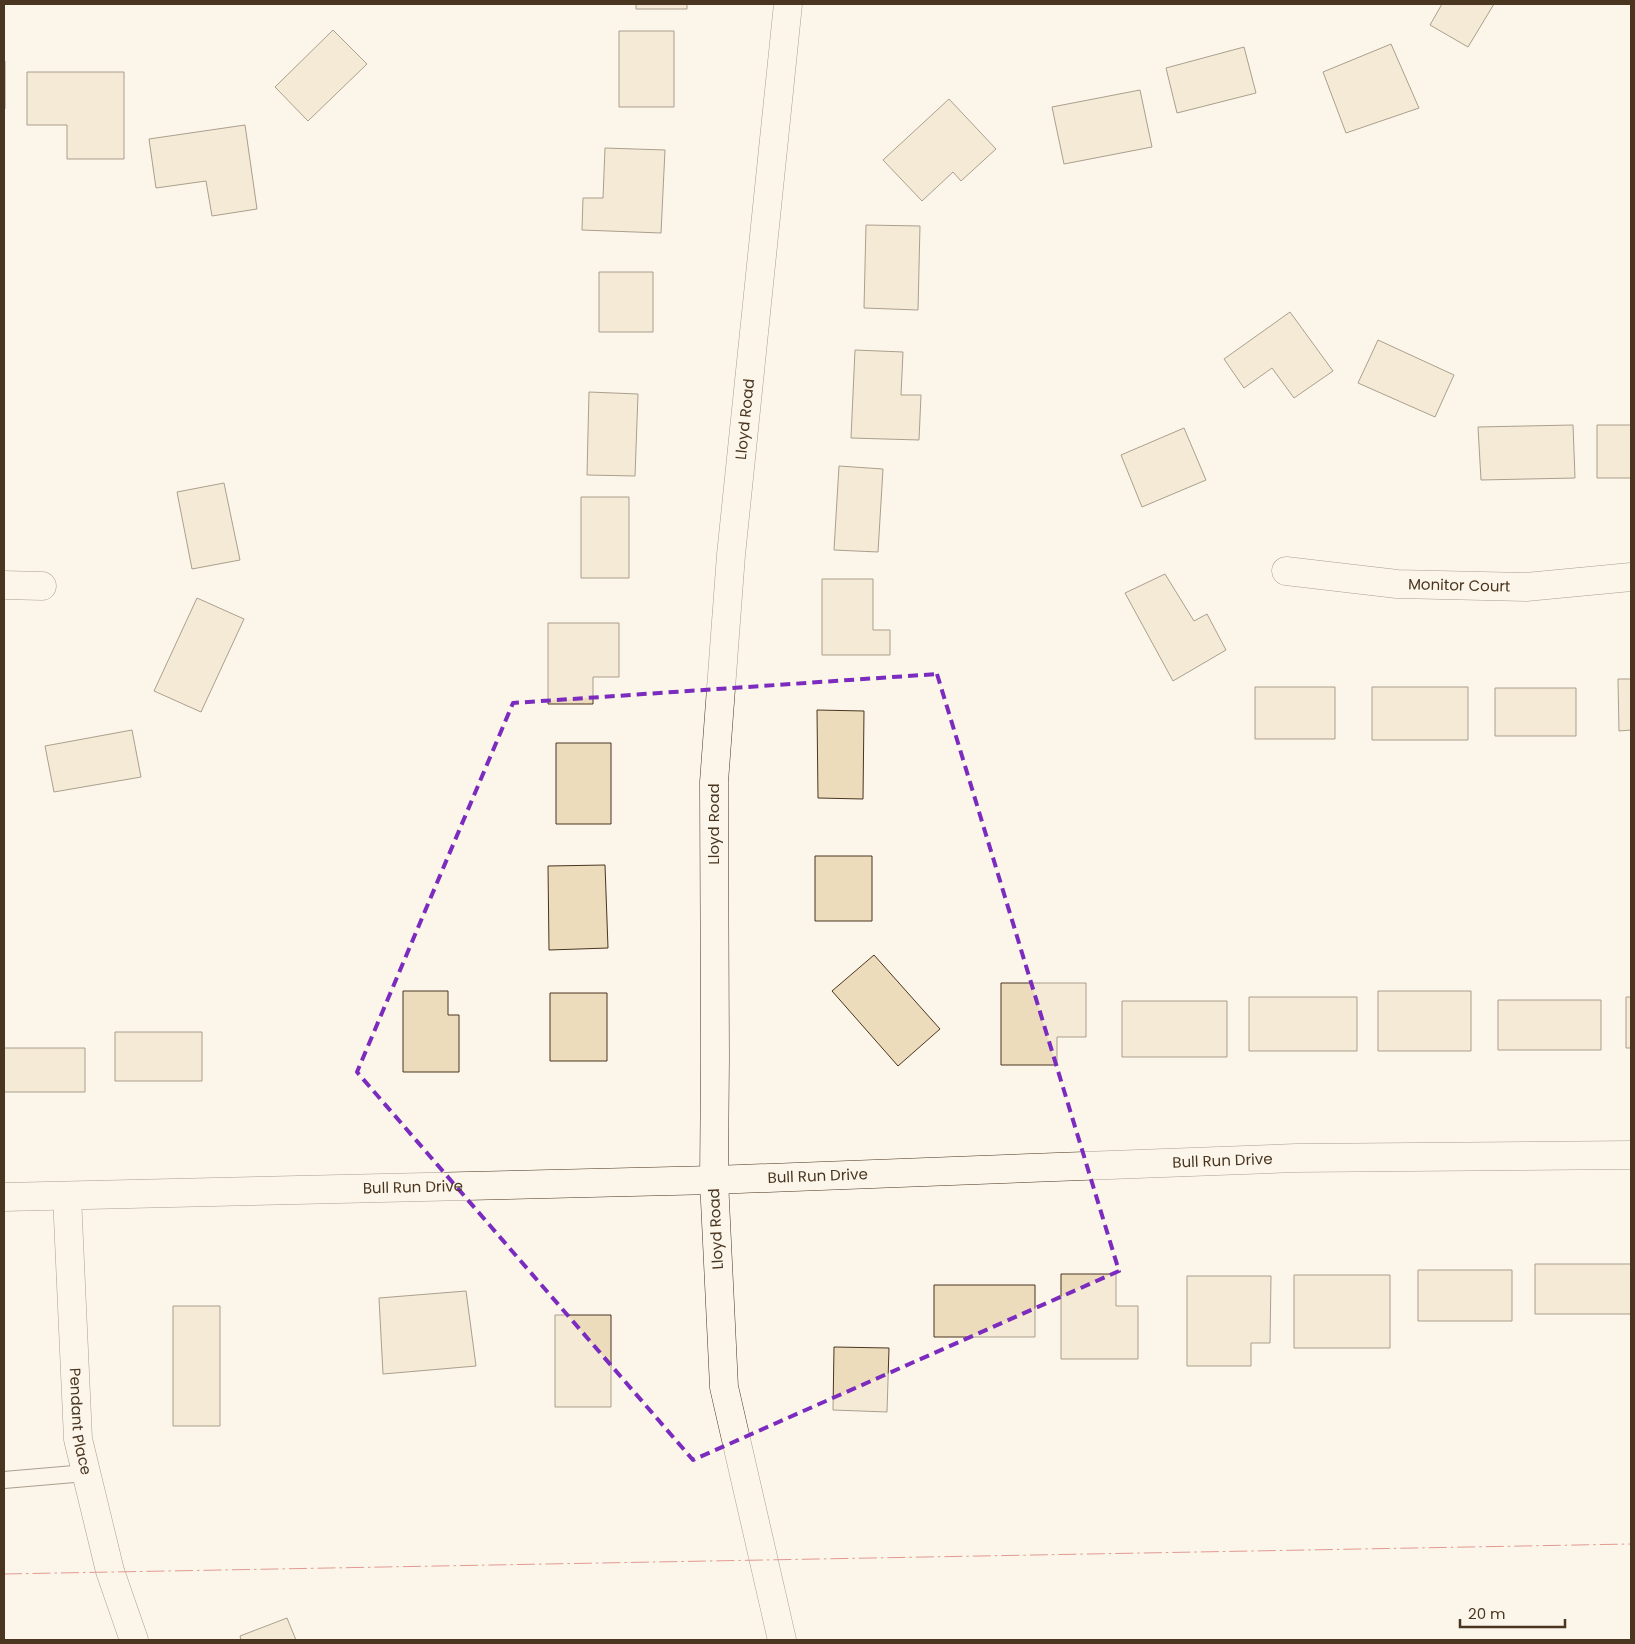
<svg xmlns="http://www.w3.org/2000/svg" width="1635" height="1644" font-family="Poppins,sans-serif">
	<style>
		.building { fill: #ecdcbc; stroke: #4a3520 }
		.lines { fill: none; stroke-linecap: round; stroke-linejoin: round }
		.service-casing { stroke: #4a3520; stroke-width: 18 }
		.minor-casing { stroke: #4a3520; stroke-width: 29 }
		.service { stroke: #fbf6e9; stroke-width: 16 }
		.minor { stroke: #fbf6e9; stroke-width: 28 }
		.power { stroke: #c62828; stroke-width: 1; stroke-dasharray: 18 4 2.5 4; stroke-linecap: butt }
		.marked { fill: none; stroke: #7b2cbf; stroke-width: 4; stroke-dasharray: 10 6; stroke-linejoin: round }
		.labels { text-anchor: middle; stroke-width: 4; stroke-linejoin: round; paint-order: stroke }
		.street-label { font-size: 15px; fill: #4a3520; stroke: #fbf6e9 }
	</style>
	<rect width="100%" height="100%" fill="#fbf6e9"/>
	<!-- building -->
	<path class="building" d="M636 4H687V9H636Z
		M1442 4H1494L1468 47 1430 25Z
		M333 30 367 64 308 121 275 87Z
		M619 31H674V107H619Z
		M1391 44 1419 108 1346 133 1323 72Z
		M1244 47 1256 93 1177 113 1166 68Z
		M4 61H5V109H4Z
		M27 72H124V159H67V125H27Z
		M1140 90 1152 147 1064 164 1052 107Z
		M949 99 996 149 961 181 953 172 922 201 883 160Z
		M245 125 257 209 212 216 206 181 156 188 149 139Z
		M605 148 665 150 661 233 582 230 583 198H603Z
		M866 225 920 226 918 310 864 308Z
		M599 272H653V332H599Z
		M1290 312 1333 371 1294 398 1272 368 1244 388 1224 359Z
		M1378 340 1454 375 1435 417 1358 383Z
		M855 350 903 352 901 395H921L919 440 851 438Z
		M589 392 638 394 635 476 587 475Z
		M1573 425 1575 478 1481 480 1478 427Z
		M1597 425H1631V478H1597Z
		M1184 428 1206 480 1142 507 1121 455Z
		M839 466 883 469 878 552 834 550Z
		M224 483 240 560 192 569 177 492Z
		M581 497H629V578H581Z
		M1165 574 1194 621 1207 614 1226 650 1173 681 1125 593Z
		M822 579H873V630H890V655H822Z
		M197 598 244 619 201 712 154 691Z
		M548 623H619V677H593V704H548Z
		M1618 679H1631V730L1619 731Z
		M1255 687H1335V739H1255Z
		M1372 687H1468V740H1372Z
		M1495 688H1576V736H1495Z
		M817 710 864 711 863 799 818 798Z
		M132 730 141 777 54 792 45 746Z
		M556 743H611V824H556Z
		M815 856H872V921H815Z
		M605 865 608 948 549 950 548 866Z
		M874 955 940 1029 898 1066 832 991Z
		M1001 983H1086V1037H1057V1065H1001Z
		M403 991H448V1015H459V1072H403Z
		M1378 991H1471V1051H1378Z
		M550 993H607V1061H550Z
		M1249 997H1357V1051H1249Z
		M1626 997H1631V1048H1626Z
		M1498 1000H1601V1050H1498Z
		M1122 1001H1227V1057H1122Z
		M115 1032H202V1081H115Z
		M4 1048H85V1092H4Z
		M1535 1264H1631V1314H1535Z
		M1418 1270H1512V1321H1418Z
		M1061 1274H1116V1306H1138V1359H1061Z
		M1294 1275H1390V1348H1294Z
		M1187 1276H1271L1270 1343H1251V1366H1187Z
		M934 1285H1035V1337H934Z
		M466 1291 476 1366 383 1374 379 1298Z
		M173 1306H220V1426H173Z
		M555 1315H611V1407H555Z
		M834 1347 889 1348 887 1412 833 1410Z
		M287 1618 296 1640H241L240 1636Z"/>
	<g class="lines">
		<!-- service casing -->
		<g class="service-casing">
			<path id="service" d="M4 1480 86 1473"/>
		</g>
		<!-- minor casing -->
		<g class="minor-casing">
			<g id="minor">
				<path id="s1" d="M1286 571 1397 584 1526 587 1631 577"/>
				<path d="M4 585 42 586"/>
				<path id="s2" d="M67 1196 78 1439 110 1571 134 1640"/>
				<path id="s3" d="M4 1197 714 1180 1296 1158 1631 1155"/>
				<path id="s4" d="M782 1640 724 1387 714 1180 715 1058 714 782 731 555 788 4"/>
			</g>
		</g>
		<!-- service -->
		<use href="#service" class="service"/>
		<!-- minor -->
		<use href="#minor" class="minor"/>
		<!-- power -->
		<path class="power" d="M4 1574 1631 1544"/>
	</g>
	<!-- marked area -->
	<path d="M0 0H1635V1644H0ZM937 674 1119 1271 693 1460 357 1072 513 703Z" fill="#fbf6e9" fill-opacity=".55" fill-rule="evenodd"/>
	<path class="marked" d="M937 674 1119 1271 693 1460 357 1072 513 703Z"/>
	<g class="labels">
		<!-- street labels -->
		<g class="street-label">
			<text dy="5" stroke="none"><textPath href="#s4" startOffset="1229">Lloyd Road</textPath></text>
			<text dy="5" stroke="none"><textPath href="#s1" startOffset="174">Monitor Court</textPath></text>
			<text transform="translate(714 824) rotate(-90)" y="5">Lloyd Road</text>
			<text dy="5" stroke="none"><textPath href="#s3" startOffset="1219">Bull Run Drive</textPath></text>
			<text dy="5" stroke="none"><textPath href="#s3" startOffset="814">Bull Run Drive</textPath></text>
			<text dy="5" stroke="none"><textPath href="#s3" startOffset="409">Bull Run Drive</textPath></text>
			<text transform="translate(716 1229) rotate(-93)" y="5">Lloyd Road</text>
			<text dy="5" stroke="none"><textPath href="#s2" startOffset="226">Pendant Place</textPath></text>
		</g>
	</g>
	<!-- border -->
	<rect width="1635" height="1644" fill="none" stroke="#4a3520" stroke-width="10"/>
	<!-- scale -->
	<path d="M1460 1619v8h105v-8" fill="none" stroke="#4a3520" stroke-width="2.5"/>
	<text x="1468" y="1619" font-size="15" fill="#4a3520" stroke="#fbf6e9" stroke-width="4" paint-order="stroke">20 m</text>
</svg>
